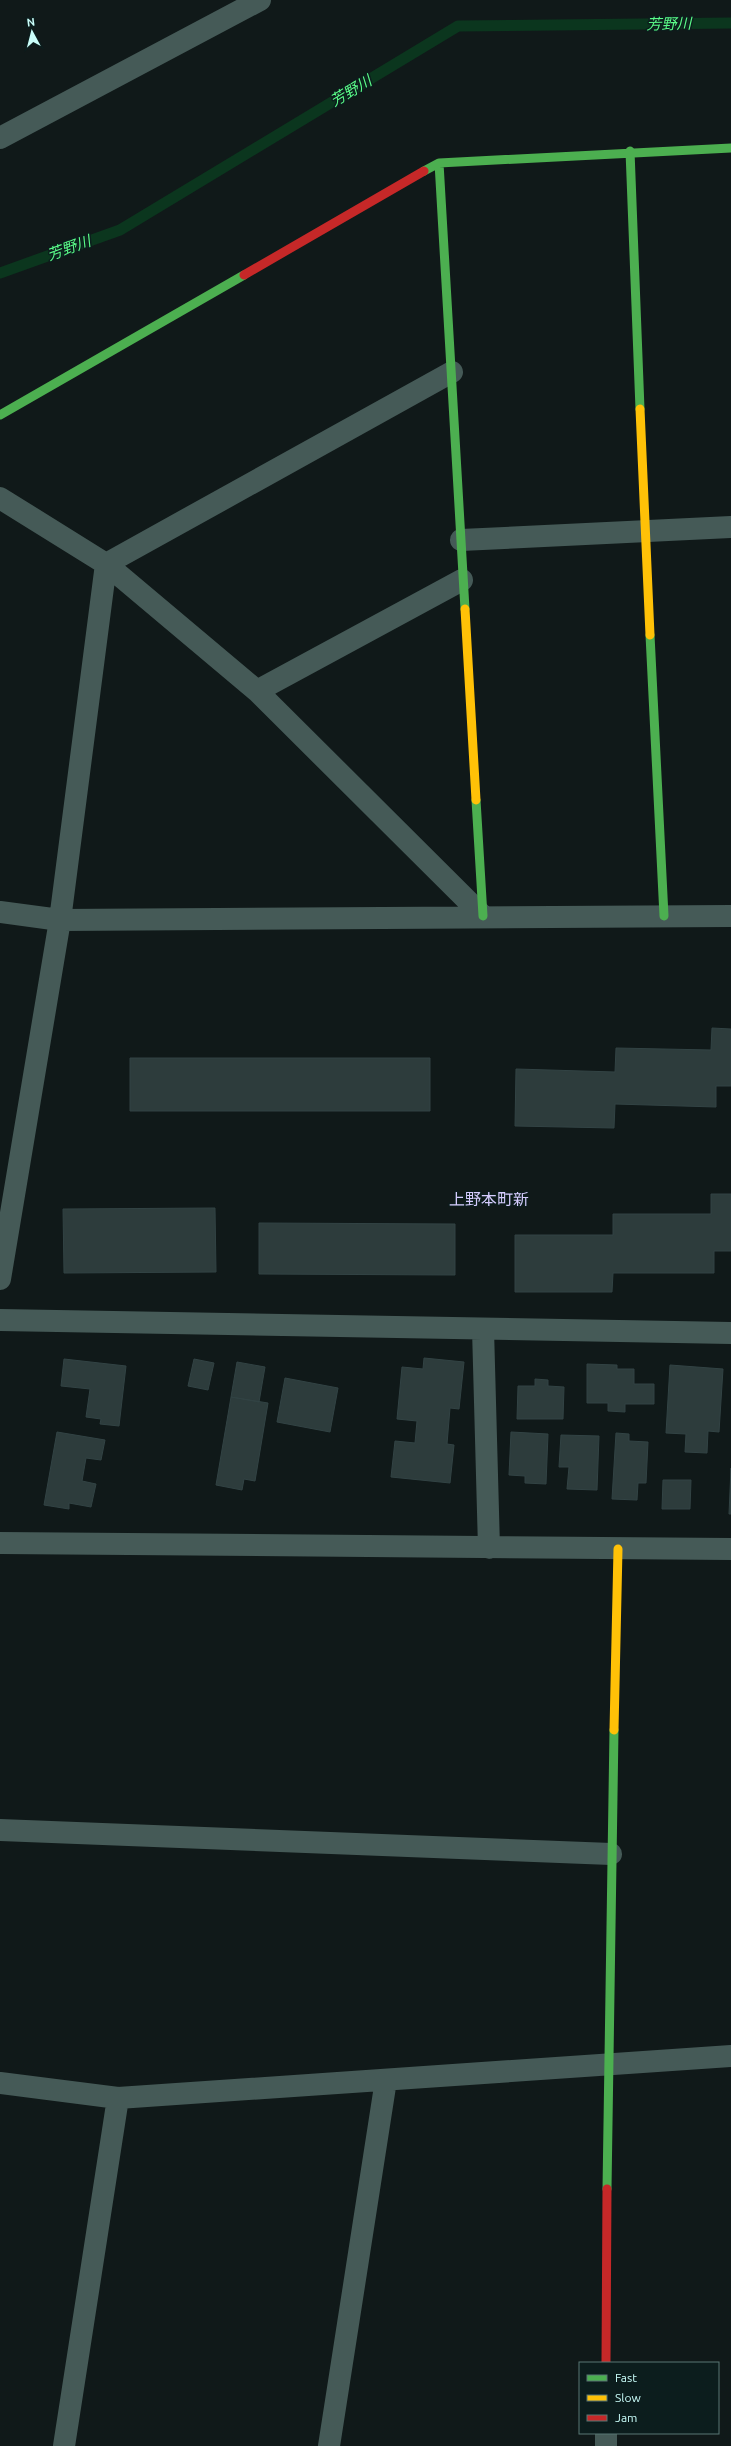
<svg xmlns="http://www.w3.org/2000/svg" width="731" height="2446" font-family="Ubuntu,'Noto Sans JP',sans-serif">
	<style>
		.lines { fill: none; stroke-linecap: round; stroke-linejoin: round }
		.stream { stroke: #0b361e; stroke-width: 11 }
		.building { fill: #2d3c3c; stroke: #324344 }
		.street { stroke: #455a57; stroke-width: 22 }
		.fast { stroke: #4caf50; stroke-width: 9 }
		.slow { stroke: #ffc107; stroke-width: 9 }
		.jam { stroke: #c62828; stroke-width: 9 }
		.labels { text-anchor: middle; stroke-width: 3; stroke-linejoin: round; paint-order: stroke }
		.water-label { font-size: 15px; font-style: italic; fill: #5afb88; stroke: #0c1d1d }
		.quarter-label { font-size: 16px; fill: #d5ccfe; stroke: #0c1d1d }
	</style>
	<rect width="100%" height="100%" fill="#101919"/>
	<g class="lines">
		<!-- stream -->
		<path class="stream" d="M0 273 120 230 458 26 731 23"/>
	</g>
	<!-- building -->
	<path class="building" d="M712 1028 731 1029V1086H716V1107L615 1104 614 1128 515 1126 516 1069 615 1072 616 1048 711 1050Z
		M130 1058H430V1111H130Z
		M711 1194H731V1251H714V1273H613L612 1292H515V1235H613V1214H711Z
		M215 1208 216 1272 64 1273 63 1209Z
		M259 1223 455 1224V1275L259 1274Z
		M424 1358 464 1362 459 1409 450 1408 447 1444 454 1445 450 1483 391 1477 395 1441 415 1443 417 1421 397 1419 402 1367 423 1369Z
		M64 1359 126 1366 119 1426 100 1424 101 1419 86 1417 90 1389 61 1386Z
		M194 1359 214 1363 208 1390 188 1386Z
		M237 1362 265 1367 259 1402 231 1397Z
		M587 1364 617 1365V1369H634V1384H654V1404H625V1412L608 1411V1403H587Z
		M670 1365 723 1369 719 1432 708 1431 707 1453 685 1452 686 1434 666 1433Z
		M285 1378 338 1388 330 1432 277 1422Z
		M535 1379 548 1380V1386L564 1387 563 1419H517L518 1386H535Z
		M231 1397 268 1403 255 1481 244 1479 242 1490 216 1485Z
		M57 1432 105 1440 101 1460 86 1458 82 1481 96 1484 91 1507 69 1503V1509L44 1505Z
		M511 1432 548 1434 546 1484 525 1483V1476L509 1475Z
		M616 1433 629 1434V1441L648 1442 646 1483H638L637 1500 612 1499Z
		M561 1435 599 1436 597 1490 567 1489 569 1467H559Z
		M731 1468V1514H729Z
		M663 1480H691L690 1509H662Z"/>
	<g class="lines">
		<!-- street -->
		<path class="street" d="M0 138 260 0
			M0 498 106 564 257 691 483 916
			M461 540 731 527
			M106 564 452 372
			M257 691 462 580
			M0 912 60 920 731 916
			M0 1279 60 920 106 564
			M0 1320 731 1333
			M483 1329 489 1548
			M0 1543 731 1549
			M0 1830 611 1854
			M0 2083 118 2098 731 2056
			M64 2446 118 2098
			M329 2446 386 2080
			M606 2446V2433"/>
		<!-- fast -->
		<path class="fast" d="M630 151 640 409
			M439 163 465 609
			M424 171 439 163 731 148
			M0 415 244 275
			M650 635 664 916
			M476 800 483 916
			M607 2189 614 1730"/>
		<!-- slow -->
		<path class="slow" d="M640 409 650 635
			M465 609 476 800
			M614 1730 618 1549"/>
		<!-- jam -->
		<path class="jam" d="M244 275 424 171
			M606 2363 607 2189"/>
	</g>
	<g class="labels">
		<!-- water labels -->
		<g class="water-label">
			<text transform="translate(669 24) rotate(-1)" y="5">芳野川</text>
			<text transform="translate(351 91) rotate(-31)" y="5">芳野川</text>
			<text transform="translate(69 248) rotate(-20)" y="5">芳野川</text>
		</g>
		<!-- quarter labels -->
		<g class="quarter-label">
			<text x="489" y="1205">上野本町新</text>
		</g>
	</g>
	<!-- legend -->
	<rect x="579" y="2362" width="140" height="72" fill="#0c1d1d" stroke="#587775"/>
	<rect x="587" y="2375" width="20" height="6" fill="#4caf50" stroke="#587775"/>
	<text x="615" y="2382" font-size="12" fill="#cafefa">Fast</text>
	<rect x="587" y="2395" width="20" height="6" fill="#ffc107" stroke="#587775"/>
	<text x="615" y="2402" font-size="12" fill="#cafefa">Slow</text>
	<rect x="587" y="2415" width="20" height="6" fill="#c62828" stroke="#587775"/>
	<text x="615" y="2422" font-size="12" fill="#cafefa">Jam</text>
	<!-- north arrow -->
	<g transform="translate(32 32) rotate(353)" stroke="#0c1d1d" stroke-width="3" paint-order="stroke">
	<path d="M0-3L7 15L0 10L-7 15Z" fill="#cafefa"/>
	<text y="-6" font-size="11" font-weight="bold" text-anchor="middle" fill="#cafefa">N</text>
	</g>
</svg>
